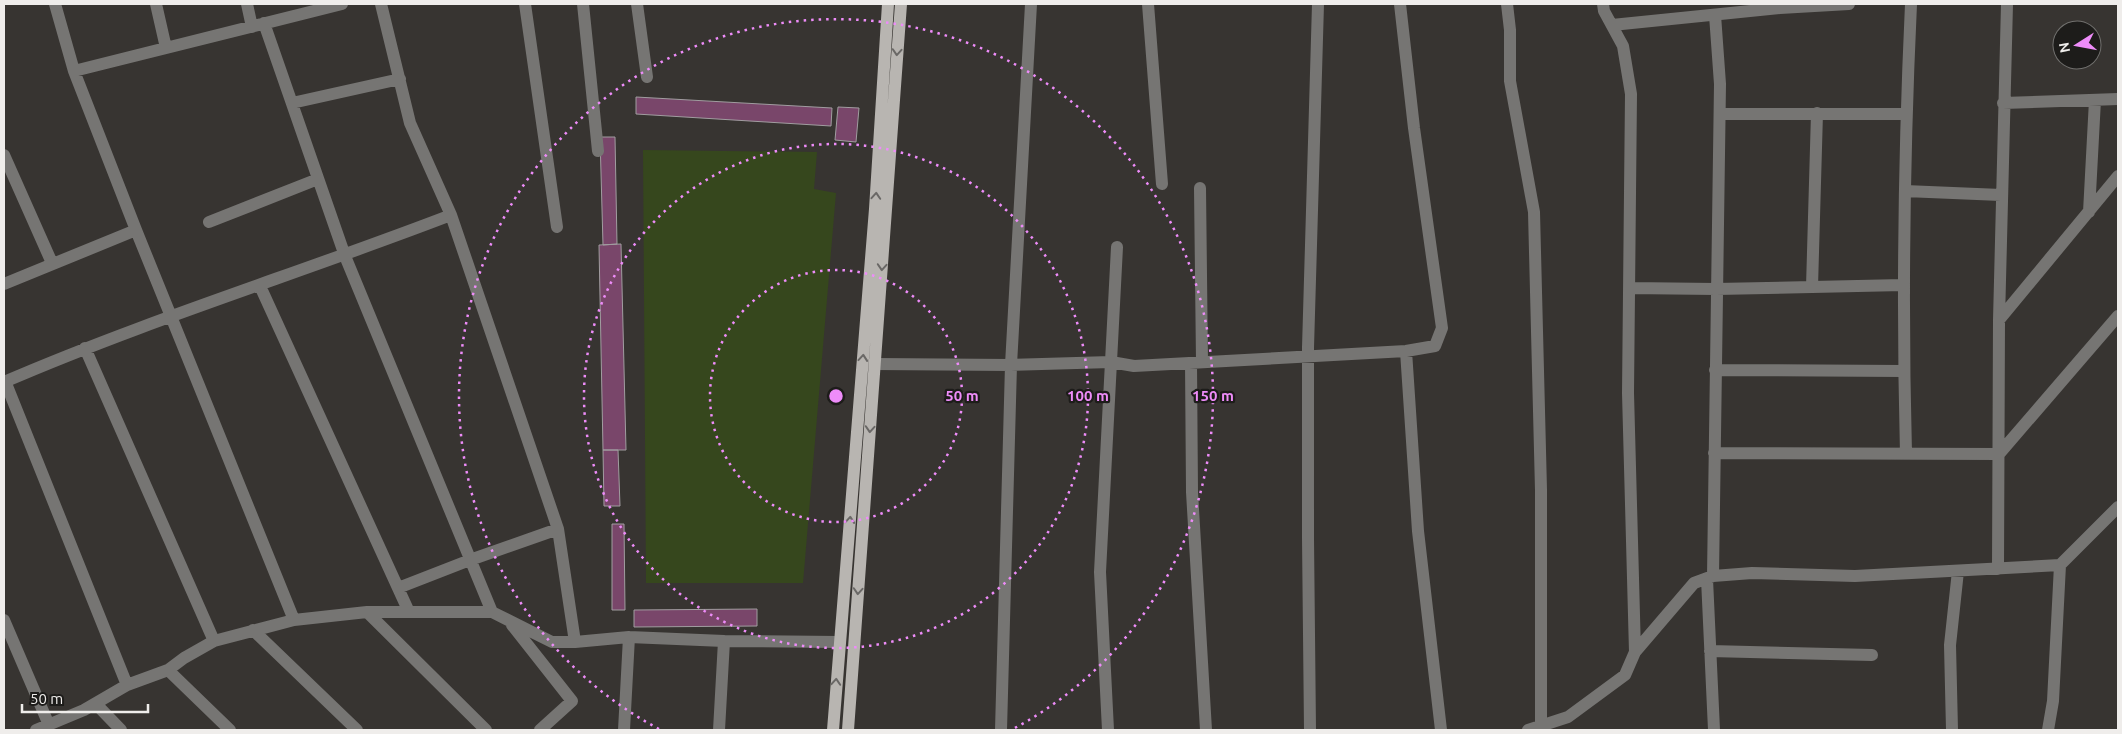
<svg xmlns="http://www.w3.org/2000/svg" width="2122" height="734" font-family="Ubuntu,sans-serif">
	<style>
		.green { fill: #36471d }
		.building { fill: #79466a; stroke: #a19da0 }
		.lines { fill: none; stroke-linecap: round; stroke-linejoin: round }
		.minor { stroke: #767573; stroke-width: 12 }
		.major { stroke: #b8b5b1; stroke-width: 12 }
		.oneway { stroke: #6a6866 }
		.ring { fill: none; stroke: #ee8cf9; stroke-width: 2.5; stroke-dasharray: 2.5 5 }
		.centre { fill: #ee8cf9; stroke: #1d1c1a; stroke-width: 2.5 }
		.ring-label { font-size: 15px; text-anchor: middle; font-weight: bold; fill: #ee8cf9; stroke: #1d1c1a; stroke-width: 4.5; stroke-linejoin: round; paint-order: stroke }
	</style>
	<rect width="100%" height="100%" fill="#373431"/>
	<!-- green -->
	<path class="green" d="M643 150 817 152 814 189 836 193 803 583H646Z"/>
	<!-- building -->
	<path class="building" d="M636 97 832 108 831 126 636 114Z
		M838 107 859 108 856 142 835 140Z
		M600 137H615L617 244 603 245Z
		M621 244 626 450H603L599 245Z
		M603 450H618L620 506H604Z
		M612 524H624L625 610H612Z
		M757 609V626L634 627V610Z"/>
	<g class="lines">
		<!-- minor -->
		<path class="minor" d="M55 4 74 71 136 230 294 620
			M156 4 166 48
			M247 4 252 27
			M381 4 410 123 451 215 558 529 575 642
			M525 4 557 227
			M583 4 598 151
			M637 4 647 77
			M1148 4 1162 184
			M1507 4 1510 30V81L1534 212 1541 490V728
			M1603 4 1604 11 1623 46 1631 94 1628 393 1635 652
			M264 23 345 256 492 612
			M1612 25 1780 8 1849 4
			M74 71 342 4
			M292 103 400 79
			M2003 103 2118 99
			M1720 114H1906
			M4 155 52 263
			M1200 188 1202 362
			M1905 191 2001 195
			M2089 212 2095 100
			M209 222 318 179
			M4 284 136 230
			M260 286 409 612
			M1812 287 1817 113
			M1629 288 1716 289 1903 285
			M1999 320 2118 176
			M85 348 214 641
			M1406 351 1418 531 1441 730
			M1191 363 1192 492 1206 730
			M875 364 1011 365 1111 362 1134 366 1406 351 1435 346 1442 328 1414 128 1400 4
			M1715 370 1904 371
			M5 381 127 685
			M4 382C150 319 303 272 451 215
			M1714 453 1999 454 2118 316
			M1906 454C1902 304 1904 154 1911 4
			M1998 569 1999 320 2007 4
			M1713 576 1720 84 1715 15
			M1707 579 1714 730
			M398 588 470 560 558 529
			M367 612 486 730
			M4 620 49 725
			M512 625 572 701 540 730
			M253 630 357 730
			M1710 651 1872 655
			M168 670 230 730
			M96 704 121 730
			M36 730 84 710 127 685 168 670 184 658 214 641 294 620 367 612H492L552 642H575L629 637 724 641 839 642
			M624 730 629 637
			M719 730 724 641
			M1001 730 1011 365 1031 4
			M1108 730 1100 572 1117 247
			M1310 730 1308 538V348L1318 4
			M1528 730 1568 717 1625 675 1635 652 1694 583 1713 576 1752 573 1855 576 2060 565 2118 507
			M1952 730 1950 645 1958 571
			M2048 730 2053 701 2060 565"/>
		<!-- major -->
		<path class="major" d="M833 730 875 209 888 4
			M848 730 901 4"/>
	</g>
	<!-- one-way arrows -->
	<defs><path id="oneway-chevron" d="M-2-3.5L2.5 0L-2 3.5" fill="none" stroke-width="1.6" stroke-linecap="round" stroke-linejoin="round" transform="scale(1.25)"/></defs>
	<g class="oneway">
		<use href="#oneway-chevron" transform="translate(897 52) rotate(94)"/>
		<use href="#oneway-chevron" transform="translate(876 196) rotate(-86)"/>
		<use href="#oneway-chevron" transform="translate(882 267) rotate(94)"/>
		<use href="#oneway-chevron" transform="translate(863 358) rotate(-85)"/>
		<use href="#oneway-chevron" transform="translate(870 429) rotate(94)"/>
		<use href="#oneway-chevron" transform="translate(850 520) rotate(-85)"/>
		<use href="#oneway-chevron" transform="translate(858 591) rotate(94)"/>
		<use href="#oneway-chevron" transform="translate(836 682) rotate(-86)"/>
	</g>
	<!-- distance rings -->
	<g class="ring">
		<circle cx="836" cy="396" r="126"/>
		<circle cx="836" cy="396" r="252"/>
		<path d="M659 729A377 377 0 1 1 1013 729"/>
	</g>
	<circle cx="836" cy="396" r="8" class="centre"/>
	<g class="ring-label">
		<text x="962" y="401">50 m</text>
		<text x="1088" y="401">100 m</text>
		<text x="1213" y="401">150 m</text>
	</g>
	<!-- border -->
	<rect width="2122" height="734" fill="none" stroke="#efedeb" stroke-width="10"/>
	<!-- north arrow -->
	<g transform="translate(2077 45) rotate(259)"><circle r="24" fill="#1d1c1a" stroke="#71706e"/>
	<path d="M0-4L9 19L0 12L-9 19Z" fill="#ee8cf9"/>
	<text y="-8" font-size="14" font-weight="bold" text-anchor="middle" fill="#efedeb">N</text>
	</g>
	<!-- scale -->
	<path d="M22 704v8h126v-8" fill="none" stroke="#efedeb" stroke-width="2.5"/>
	<text x="30" y="704" font-size="15" fill="#efedeb" stroke="#1d1c1a" stroke-width="4" paint-order="stroke">50 m</text>
</svg>
